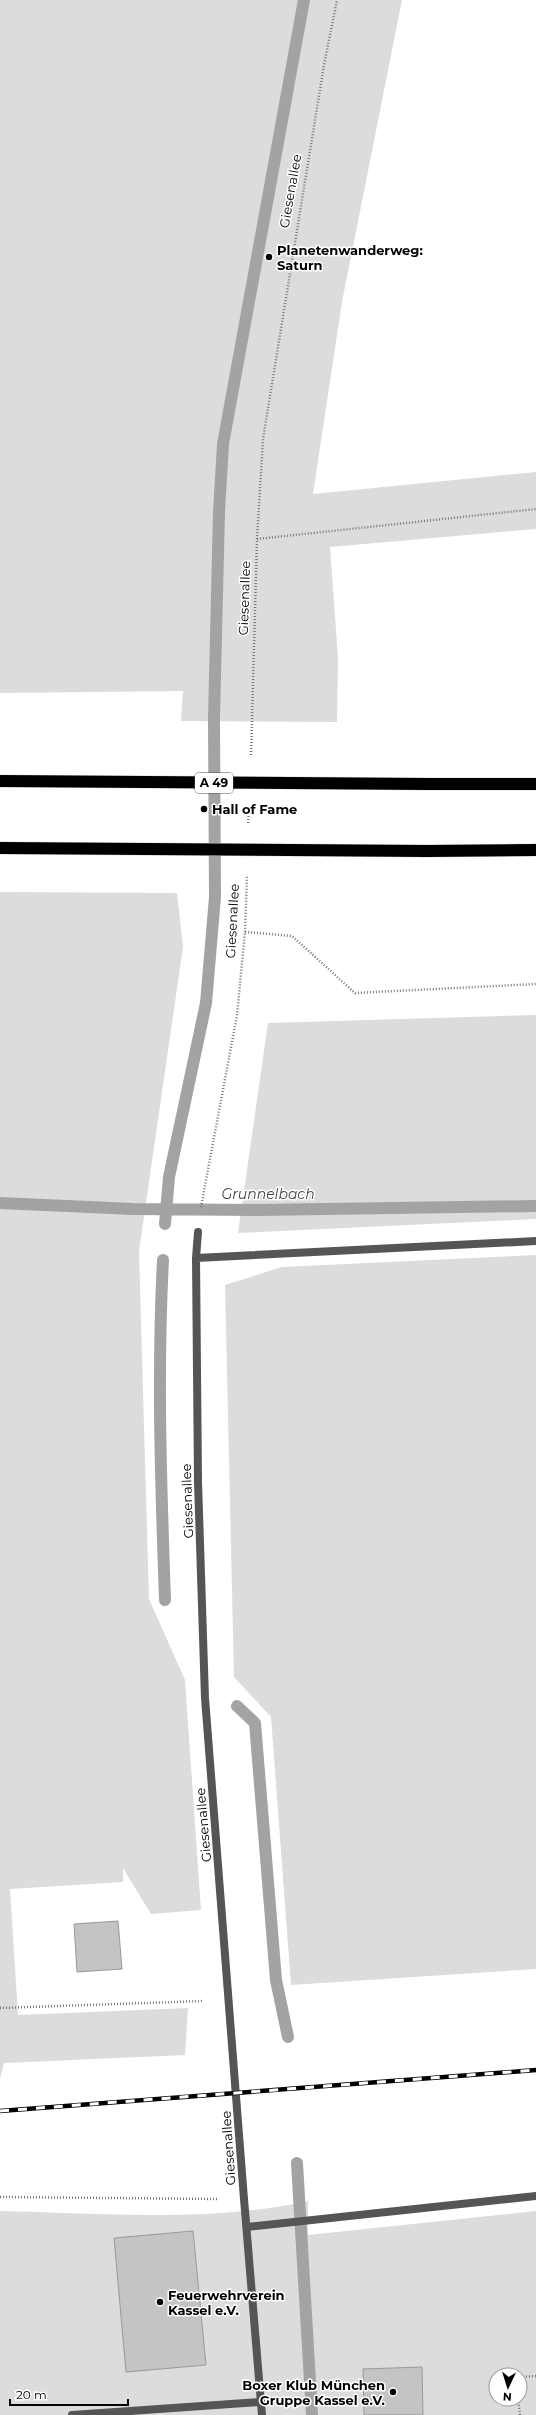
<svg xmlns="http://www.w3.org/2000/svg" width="536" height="2415" font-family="Montserrat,sans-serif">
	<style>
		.green { fill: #dcdcdc; fill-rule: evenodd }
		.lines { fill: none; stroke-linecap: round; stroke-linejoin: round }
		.stream { stroke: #a3a3a3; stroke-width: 12 }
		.building { fill: #c4c4c4; stroke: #999 }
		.highway-casing { stroke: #dbdbdb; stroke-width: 13 }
		.path { stroke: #777; stroke-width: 2.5; stroke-dasharray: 1 2; stroke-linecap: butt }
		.lane { stroke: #555; stroke-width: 8 }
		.street { stroke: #555; stroke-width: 8 }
		.highway { stroke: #000; stroke-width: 12 }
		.rail-casing { stroke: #000; stroke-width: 4.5 }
		.rail { stroke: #fff; stroke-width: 3; stroke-dasharray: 9; stroke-linecap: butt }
		.highway-bridge-casing { stroke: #dbdbdb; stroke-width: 13; stroke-linecap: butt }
		.highway-bridge { stroke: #000; stroke-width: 12 }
		.poi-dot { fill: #000; stroke: #fff; stroke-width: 1.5 }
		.labels { text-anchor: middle; stroke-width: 3; stroke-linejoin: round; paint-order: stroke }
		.shield { fill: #fff; stroke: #4c4c4c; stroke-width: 1 }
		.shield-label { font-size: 12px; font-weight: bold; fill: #000 }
		.street-label { font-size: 13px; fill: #000; stroke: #fff }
		.poi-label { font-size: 13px; font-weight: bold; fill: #000; stroke: #fff; text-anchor: start }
		.water-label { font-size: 14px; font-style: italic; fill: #444; stroke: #fff }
	</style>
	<rect width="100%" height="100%" fill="#fff"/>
	<!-- green -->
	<path class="green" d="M0 0H402L342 302 313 494 536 472V529L330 547 338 658 337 722 181 721 183 691 0 693Z
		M0 892 177 893 183 947 139 1251 149 1599 185 1680 201 1910 151 1914 123 1868V1882L10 1889 18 2015 188 2008 185 2055 4 2063 0 2079Z
		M536 1015V1219L238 1233 268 1023Z
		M536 1255V1969L291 1985 271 1717 234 1677 225 1285 282 1267Z
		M308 2201V2235L536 2211V2415H0V2211C102 2213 208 2223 308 2201ZM496 2375H520V2399H496Z"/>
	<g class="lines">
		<!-- stream -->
		<path class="stream" d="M0 1203 133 1209 258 1210 536 1206
			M165 1224 169 1177 206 1003 215 897 214 718 219 512 223 444 304 0
			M163 1260C157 1374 161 1487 165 1600
			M237 1706 255 1723 276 1980 288 2037
			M297 2163 312 2415"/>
	</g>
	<!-- building -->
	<path class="building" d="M118 1921 122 1969 77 1972 74 1924Z
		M193 2231 206 2365 126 2372 114 2238Z
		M422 2367 423 2415H364L363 2369Z"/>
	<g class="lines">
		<!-- highway casing -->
		<g class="highway-casing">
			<path id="highway" d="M428 784H536
				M427 851 536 850"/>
		</g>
		<!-- path -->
		<path class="path" d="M257 539 536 509
			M251 755 257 539 263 439 324 65 337 0
			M248 823 249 810
			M245 932 292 936 355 993 536 984
			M201 1207 237 1015 245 932 247 876
			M0 2008 203 2001
			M0 2197 219 2199
			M520 2377 536 2376
			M518 2399 520 2415"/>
		<!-- lane -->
		<path class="lane" d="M198 1232 196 1258 198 1482 205 1698 244 2199
			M196 1258 536 1241
			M247 2227 536 2196
			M72 2415 261 2402"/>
		<!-- street -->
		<path class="street" d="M244 2199 262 2415"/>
		<!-- highway -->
		<use href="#highway" class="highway"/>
		<!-- rail casing -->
		<g class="rail-casing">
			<path id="rail" d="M0 2111 536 2070"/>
		</g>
		<!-- rail -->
		<use href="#rail" class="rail"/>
		<!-- highway-bridge casing -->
		<g class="highway-bridge-casing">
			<path id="highway-bridge" d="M0 781 428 784
				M0 848 427 851"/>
		</g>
		<!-- highway-bridge -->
		<use href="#highway-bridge" class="highway-bridge"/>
	</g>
	<!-- markers -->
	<g class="poi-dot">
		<circle cx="269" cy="257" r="4"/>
		<circle cx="204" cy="809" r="4"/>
		<circle cx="160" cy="2302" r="4"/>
		<circle cx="393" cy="2392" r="4"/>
	</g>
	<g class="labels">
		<!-- shield labels -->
		<rect class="shield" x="195" y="773" width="38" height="20" rx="3"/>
		<g class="shield-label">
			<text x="214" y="787">A 49</text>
		</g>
		<!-- street labels -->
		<g class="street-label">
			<text transform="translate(290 191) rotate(-80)" y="5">Giesenallee</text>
			<text transform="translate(244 598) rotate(-88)" y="5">Giesenallee</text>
			<text transform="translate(232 921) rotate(-87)" y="5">Giesenallee</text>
			<text transform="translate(187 1501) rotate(-92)" y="5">Giesenallee</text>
			<text transform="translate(203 1825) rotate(-95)" y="5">Giesenallee</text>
			<text transform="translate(228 2148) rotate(-94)" y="5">Giesenallee</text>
		</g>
		<!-- poi labels -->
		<g class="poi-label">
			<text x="277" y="255">Planetenwanderweg:<tspan x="277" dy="15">Saturn</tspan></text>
			<text x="212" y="814">Hall of Fame</text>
			<text x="168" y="2300">Feuerwehrverein<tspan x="168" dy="15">Kassel e.V.</tspan></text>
			<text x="385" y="2390" text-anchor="end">Boxer Klub München<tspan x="385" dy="15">Gruppe Kassel e.V.</tspan></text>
		</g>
		<!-- water labels -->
		<g class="water-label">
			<text x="268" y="1199">Grunnelbach</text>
		</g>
	</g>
	<!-- north arrow -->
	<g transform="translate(508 2387) rotate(184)"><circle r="19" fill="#ffffff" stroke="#999999"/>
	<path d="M0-3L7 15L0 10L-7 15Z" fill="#000000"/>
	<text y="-6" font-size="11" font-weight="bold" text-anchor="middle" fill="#000000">N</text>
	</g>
	<!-- scale -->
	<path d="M10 2399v6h118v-6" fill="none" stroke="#000000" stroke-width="2"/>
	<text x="16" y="2399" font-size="12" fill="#000000" stroke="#ffffff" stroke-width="3" paint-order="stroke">20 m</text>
</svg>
